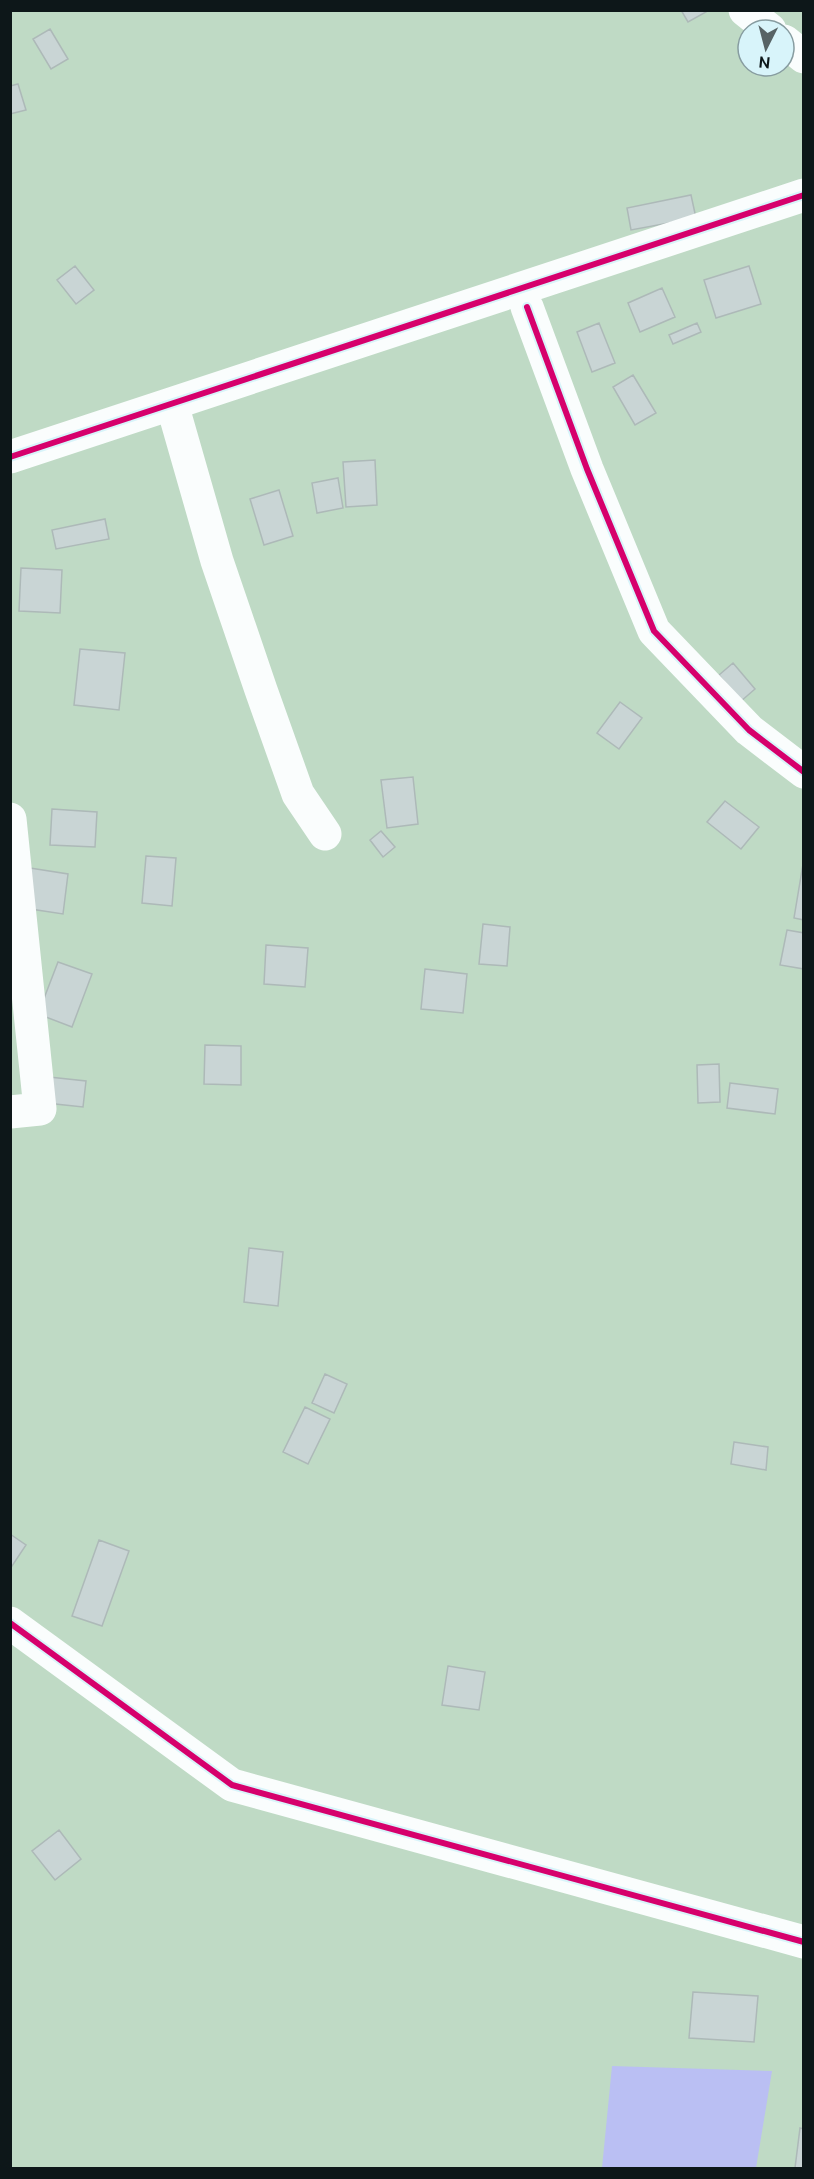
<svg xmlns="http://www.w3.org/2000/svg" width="814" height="2179" font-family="Ubuntu,sans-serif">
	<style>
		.green { fill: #bfdac5; fill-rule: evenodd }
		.water { fill: #babff3 }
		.building { fill: #c9d5d5; stroke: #adb9b8; stroke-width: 1.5 }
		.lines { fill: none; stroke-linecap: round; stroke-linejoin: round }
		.street { stroke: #fafdfd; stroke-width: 33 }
		.cycleway-casing { stroke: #d8f4fa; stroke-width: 10 }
		.cycleway { stroke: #d6006c; stroke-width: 6 }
	</style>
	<rect width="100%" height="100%" fill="#e0eff2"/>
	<!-- green -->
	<path class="green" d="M11 11H803V2168H11ZM748 30H784V66H748Z"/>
	<!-- water -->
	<path class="water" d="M612 2066 772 2071 756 2168H602Z"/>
	<!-- building -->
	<path class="building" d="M681 10H705L706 12 688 22Z
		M50 29 68 59 51 69 33 39Z
		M18 84 26 110 10 114V86Z
		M691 195 696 218 631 230 627 208Z
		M75 266 94 290 76 304 57 280Z
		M749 266 761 304 716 318 704 280Z
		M662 288 675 317 640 332 628 303Z
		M599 323 615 363 592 372 577 332Z
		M697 323 701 332 673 344 669 335Z
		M633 375 656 413 635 425 613 387Z
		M375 460 377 505 346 507 343 462Z
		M338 478 343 508 317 513 312 483Z
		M279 490 293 536 264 545 250 499Z
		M105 519 109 539 56 549 52 530Z
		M21 568 62 570 60 613 19 611Z
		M80 649 125 653 119 710 74 705Z
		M733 663 755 689 740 702 719 675Z
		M620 702 642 718 619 749 597 733Z
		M413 777 418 824 387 828 381 780Z
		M725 801 759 827 741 849 707 822Z
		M52 809 97 812 95 847 50 845Z
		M381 831 395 847 383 857 370 840Z
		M146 856 176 858 172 906 142 903Z
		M804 858V920L794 918Z
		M30 868 68 874 63 914 24 908Z
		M483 924 510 927 507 966 479 964Z
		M787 930 804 933V969L780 965Z
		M266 945 308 948 305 987 264 984Z
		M58 962 92 974 72 1027 38 1014Z
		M425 969 467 974 463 1013 421 1009Z
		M205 1045 241 1046V1085L204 1084Z
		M719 1064 720 1102 698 1103 697 1065Z
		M49 1077 86 1081 83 1107 46 1103Z
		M730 1083 778 1089 775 1114 727 1108Z
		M249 1248 283 1252 278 1306 244 1302Z
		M325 1374 347 1384 334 1413 312 1403Z
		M305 1407 330 1419 308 1464 283 1452Z
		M734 1442 768 1447 766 1470 731 1464Z
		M10 1534 26 1545 10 1569Z
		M99 1540 129 1551 102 1626 72 1616Z
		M448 1666 485 1672 479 1710 442 1705Z
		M59 1830 81 1859 55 1880 32 1851Z
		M693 1992 758 1996 754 2042 689 2038Z
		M800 2128 804 2129V2168H795Z"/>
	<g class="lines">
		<!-- street -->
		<path class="street" d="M745 10 770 30
			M784 41 804 57
			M527 307 587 469 654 631 749 730 804 772
			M172 404 217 561 261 690 298 794 325 834
			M10 457 804 195
			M10 819 40 1109 10 1112
			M10 1623 232 1785 804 1942"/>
		<!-- cycleway casing -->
		<g class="cycleway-casing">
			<path id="cycleway" d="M527 307 587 469 654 631 749 730 804 772
				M10 457 804 195
				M10 1623 232 1785 804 1942"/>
		</g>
		<!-- cycleway -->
		<use href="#cycleway" class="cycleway"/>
	</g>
	<!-- border -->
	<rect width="814" height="2179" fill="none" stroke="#0d1719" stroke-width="24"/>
	<!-- north arrow -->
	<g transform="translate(766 48) rotate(186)"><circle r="28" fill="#d8f4fa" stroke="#879ca0" stroke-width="1.5"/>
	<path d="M0-4.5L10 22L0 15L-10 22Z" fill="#576365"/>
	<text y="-9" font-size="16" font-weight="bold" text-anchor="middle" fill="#0d1719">N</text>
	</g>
</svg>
